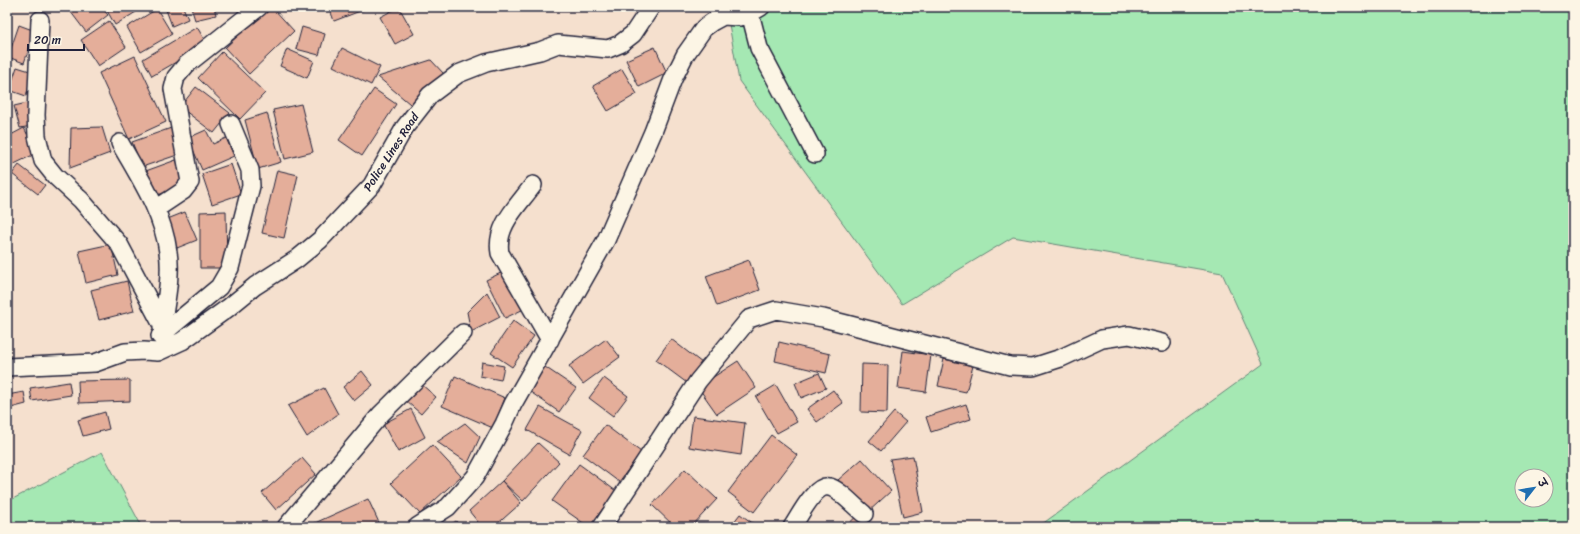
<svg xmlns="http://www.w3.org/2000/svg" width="1580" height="534" font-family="Sriracha,'Playpen Sans Deva',sans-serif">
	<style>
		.green { fill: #a5e8b3; stroke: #648577; fill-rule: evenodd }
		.building { fill: #e4ae9a; stroke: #22223b }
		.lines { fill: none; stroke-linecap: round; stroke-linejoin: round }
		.street-casing { stroke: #22223b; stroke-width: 20 }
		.street { stroke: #fcf5e5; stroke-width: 17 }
		.labels { text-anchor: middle; stroke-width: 4; stroke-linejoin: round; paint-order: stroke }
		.street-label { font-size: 12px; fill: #22223b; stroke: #fcf5e5 }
	</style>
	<rect width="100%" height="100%" fill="#f5e0ce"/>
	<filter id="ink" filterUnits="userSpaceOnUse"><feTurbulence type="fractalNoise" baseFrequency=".025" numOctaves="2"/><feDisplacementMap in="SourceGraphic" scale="8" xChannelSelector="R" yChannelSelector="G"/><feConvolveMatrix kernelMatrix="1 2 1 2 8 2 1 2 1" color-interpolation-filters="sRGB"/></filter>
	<g filter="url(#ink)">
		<!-- green -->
		<path class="green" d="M726 7H1573V527H1038L1263 364 1222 273 1013 237 902 304 739 81ZM1522 476H1546V500H1522Z
			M102 452 142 527H7V502Z"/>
		<!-- building -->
		<path class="building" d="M67 7H101L108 15 86 32Z
			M105 7H133L136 12 115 25Z
			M165 7H183L188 19 172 26Z
			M191 7H214L216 15 195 20Z
			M268 7H272L294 31 249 74 225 48Z
			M329 7H368V8L334 21Z
			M399 7 414 34 395 44 380 17Z
			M157 9 172 34 141 52 127 27Z
			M109 21 126 47 98 66 81 40Z
			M19 25 35 31 24 63 8 57Z
			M197 27 207 44 152 76 143 59Z
			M302 27 325 34 319 55 296 49Z
			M655 47 667 73 639 87 626 60Z
			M342 48 380 67 371 85 333 66Z
			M287 49 314 61 307 78 280 66Z
			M222 52 265 93 240 119 198 78Z
			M135 56 166 122 129 139 99 73Z
			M431 60 444 74 416 109 378 77Z
			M17 67 33 72 26 96 9 90Z
			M622 69 637 94 608 111 593 86Z
			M196 87 230 113 214 133 180 107Z
			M374 89 396 104 362 156 339 140Z
			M27 103 32 126 20 128 14 106Z
			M301 104 313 152 285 159 273 110Z
			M267 113 281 162 258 169 245 120Z
			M102 127 110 153 70 168 71 128Z
			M174 127 183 153 142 167 132 142Z
			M24 128 37 153 8 167 7 137Z
			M206 130 213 144 226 138 234 156 202 170 188 138Z
			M176 160 186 184 153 197 143 172Z
			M231 164 241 194 212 204 202 174Z
			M19 165 45 185 38 194 12 174Z
			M277 170 298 175 284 238 262 233Z
			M226 211 227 268H200V212Z
			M185 212 197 240 177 248 165 220Z
			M111 244 118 275 86 283 79 251Z
			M749 260 760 290 717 306 706 276Z
			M507 270 526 308 505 318 486 280Z
			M127 281 134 311 99 320 91 290Z
			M487 292 500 317 471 332 467 312Z
			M513 321 534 336 512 367 491 353Z
			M606 339 620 357 583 384 569 366Z
			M671 339 702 363 687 383 656 360Z
			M779 342 830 354 826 373 775 361Z
			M903 351 931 355 926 392 898 388Z
			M944 359 973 366 966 392 938 386Z
			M738 361 756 388 717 414 698 387Z
			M482 362 504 366 501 380 480 376Z
			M862 364 888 365 887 413 861 412Z
			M545 367 576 388 559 412 529 391Z
			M362 371 373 385 354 401 343 387Z
			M819 373 826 388 801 398 795 383Z
			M455 376 505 398 493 428 442 406Z
			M604 378 628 396 613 416 589 398Z
			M130 380V401L79 403 78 381Z
			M69 382 71 395 32 401 30 388Z
			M421 384 436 397 421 414 406 401Z
			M776 385 797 422 777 433 756 397Z
			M324 388 338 414 307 437 288 406Z
			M833 390 843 403 817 422 807 409Z
			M24 392 26 404 7 409V395Z
			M966 404 971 419 931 432 926 417Z
			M540 407 582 430 569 454 527 430Z
			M411 409 425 437 398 452 383 424Z
			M105 412 109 429 83 436 78 420Z
			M894 412 906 422 881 451 869 441Z
			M693 416 745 423 741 455 689 447Z
			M465 423 480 437 468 463 437 442Z
			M605 425 641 452 619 482 583 455Z
			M771 435 797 455 754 512 728 492Z
			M538 443 559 462 523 501 502 481Z
			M432 445 461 476 420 514 391 483Z
			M913 456 923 512 903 517 890 459Z
			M302 458 316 474 276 510 262 493Z
			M862 459 891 491 867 513 838 480Z
			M579 464 616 491 589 527 552 501Z
			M685 469 717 499 691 527H675L652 505Z
			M502 481 521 503 494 527H482L469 511Z
			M368 499 381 527H306Z
			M740 514 758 527H730Z
			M859 514 871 527H845Z
			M456 521 460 527H447Z
			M566 523 571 527H562Z"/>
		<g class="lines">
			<!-- street casing -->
			<g class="street-casing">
				<path id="street" d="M750 13 759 48 815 154
					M40 20 36 115 37 136 43 161 55 176 81 200 119 244 162 325
					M120 143C139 177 163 212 168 252 172 275 165 305 162 328
					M533 185C518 206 495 226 500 253L550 340
					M156 209 183 191 190 182 173 89 176 77 186 65 259 7
					M160 336 219 287 230 268 251 186 250 170 231 124
					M7 367 95 363 125 352 144 351 158 352 182 341 228 308 255 286 297 259 320 240 372 185 405 127 430 95 458 74 486 63 540 51 558 44 608 49 620 44 633 34 651 7
					M286 527 381 414 463 333
					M417 527 448 507 475 477 504 424 513 404 606 240 653 132 673 79 685 55 704 28 712 22 723 16 739 17 746 16 761 7
					M602 527 698 381 749 319 776 310 823 318 1010 366 1033 367 1061 358 1102 339 1129 335 1162 343
					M792 527C799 517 815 484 829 487 838 488 856 508 864 514"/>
			</g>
			<!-- street -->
			<use href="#street" class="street"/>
		</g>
	</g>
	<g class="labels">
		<!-- street labels -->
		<g class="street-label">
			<text transform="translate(391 152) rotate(-57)" y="4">Police Lines Road</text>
		</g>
	</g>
	<!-- margin -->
	<rect width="1580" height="534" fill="none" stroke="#fcf5e5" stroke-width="24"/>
	<rect x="12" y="12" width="1556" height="510" fill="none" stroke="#22223b" stroke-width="1.5" filter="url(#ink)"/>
	<!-- north arrow -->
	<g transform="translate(1534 488) rotate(59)"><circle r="19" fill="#fcf5e5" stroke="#a5a1a1"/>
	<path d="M0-3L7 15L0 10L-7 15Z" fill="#1f6fb2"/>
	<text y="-6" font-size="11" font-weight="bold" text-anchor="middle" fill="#22223b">उ</text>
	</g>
	<!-- scale -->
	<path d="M28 44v6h56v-6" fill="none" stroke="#22223b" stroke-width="2"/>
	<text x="34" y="44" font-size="12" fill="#22223b" stroke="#fcf5e5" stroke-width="3" paint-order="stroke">20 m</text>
</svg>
